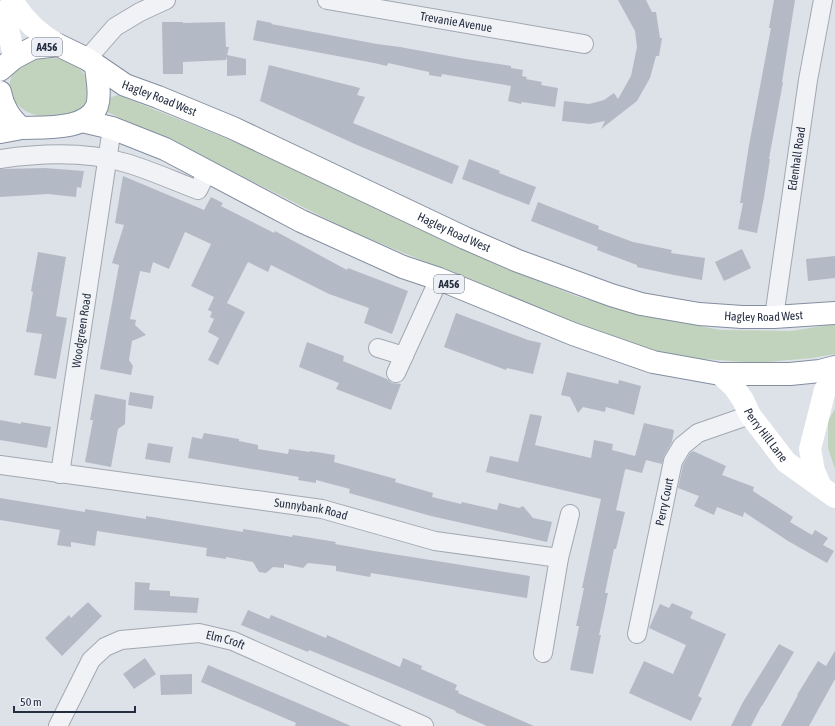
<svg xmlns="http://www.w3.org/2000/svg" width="835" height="726" font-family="'Asap Condensed',sans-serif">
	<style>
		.green { fill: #c2d3bd }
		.building { fill: #b4bac5 }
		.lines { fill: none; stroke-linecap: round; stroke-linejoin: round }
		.street-casing { stroke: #a2a8b2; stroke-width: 20 }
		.highway-casing { stroke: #838ea0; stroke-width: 24 }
		.street { stroke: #f0f2f6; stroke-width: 18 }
		.secondary { stroke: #fff; stroke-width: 22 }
		.highway { stroke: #fff; stroke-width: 22 }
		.labels { text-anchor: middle; stroke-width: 3; stroke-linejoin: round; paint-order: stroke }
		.shield { fill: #ecf0f6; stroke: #616877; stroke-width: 1 }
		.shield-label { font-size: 11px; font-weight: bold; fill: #252e40 }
		.street-label { font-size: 12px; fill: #252e40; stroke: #ecf0f6 }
	</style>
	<rect width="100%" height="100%" fill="#dde1e8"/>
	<!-- green -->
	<path class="green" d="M55 58C69 61 82 65 87 81 101 122 26 130 12 96 9 89 9 82 12 75 19 60 40 59 55 58Z
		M118 95 248 147 484 259 576 296 632 312 720 330 791 331 835 324V354L812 358 757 363 692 358 635 346 567 320 348 230 205 157 105 111 108 98Z
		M835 409V469L828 448V421Z"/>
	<!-- building -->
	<path class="building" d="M618 0H646L652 12H656L660 38H662L659 56H656L650 78 637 101 601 129 605 121 590 124 562 121 564 101 589 104 604 100 614 93 618 99 631 76 637 47 635 31Z
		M774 0H795L782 82H783L769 159H770L764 197 757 233 738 229 743 203H740L749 145 771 28H769Z
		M257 20 272 23 271 24 377 44 400 47 466 59 511 66V68L523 70 522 76 527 77 526 79 542 82 541 85 558 88 555 107 522 102 521 104 508 101 511 86 442 74 441 77 429 75V72L388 63 387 66 374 63 253 40Z
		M162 22H183V23L225 22 226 47H229L227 55 246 59V75L227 76V57L226 60 183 62V74H163Z
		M269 65 360 88 357 95 365 97 353 123 459 166 452 184 357 145 260 101Z
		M469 159 500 171 499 173 536 187 529 205 462 179Z
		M45 168 84 171 81 188 77 187 76 197 48 194 0 197V169Z
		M123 176 204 210 211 197 223 203 221 206 274 233 275 231 347 270 348 268 408 291 392 334 364 323 369 308 329 294 271 265 268 272 248 262 227 303 245 312 218 365 208 360 219 338 208 332 214 319 210 317 212 312 208 310 214 297 191 286 211 244 185 232 169 269 153 262 150 273 140 271 130 319 136 320 135 325 146 335 132 341 129 360 133 366 131 375 100 369 119 265 112 263 124 225 115 223Z
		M538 202 599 226 598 229 633 242 672 250 671 253 705 258 702 280 674 275 637 267V265L597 250 598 247 531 221Z
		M742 249 751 268 724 281 715 262Z
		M38 252 66 257 56 316 67 318 56 379 34 375 42 334 26 332 33 292 31 291Z
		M835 256V278L808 281 806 259Z
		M456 313 528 340 541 343 533 374 507 368 506 370 444 347Z
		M307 342 344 356 343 361 387 379 392 383 401 384 391 410 336 389 339 383 299 367Z
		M567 372 618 384 619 380 641 386 634 415 606 407 605 412 583 407 578 413 570 397 561 395Z
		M130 392 154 396 152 409 128 405Z
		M95 394 126 400 125 424 118 429 111 467 85 462 93 420H90Z
		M530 414 542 416 535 445 591 458 594 440 613 444 612 450 635 456 644 423 674 430 672 442 664 456 662 464 646 460 642 473 626 469 625 470 616 510 625 512 616 549H614L605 593H608L599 635H601L593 674 570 670 579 626H576L584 588H582L601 499 486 472 490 456 518 462Z
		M0 420 21 424V422L51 427 47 448 0 440Z
		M204 433 239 439V441L258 445V449L288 454 289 449 310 452V451L335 455 334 462 396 479 395 482 433 493 432 497 461 504 462 502 497 510 499 503 519 508 523 506 533 518 552 522 547 542 431 516 349 493 350 489 316 480V483L298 480 299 477 188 458 192 437 202 439Z
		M148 443 173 447 170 463 145 459Z
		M693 451 726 466 722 475 754 487 753 491 793 517 790 522 812 535 815 530 828 538 823 545 834 551 827 563 788 541 744 512 743 517 717 507 714 515 694 506 699 496 678 488 683 465 690 453Z
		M0 498 85 512V509L146 519V516L243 532V529L292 537 293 535 336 542 335 544 374 551 530 576 527 598 371 573 370 577 336 571V566L308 563 303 568 284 564V568L273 567 266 573 259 572 253 562 226 557V559L206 556 207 548 97 531 95 546 71 542V547L57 545 60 530 0 520Z
		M135 582 150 583 149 590 170 591V596L199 598 197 613 134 610Z
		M88 602 102 616 62 656 45 638 69 615 71 618Z
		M672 603 693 612 690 618 726 634 698 696 702 698 691 721 629 693 644 661 673 674 686 645 649 628 660 604 669 608Z
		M248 610 269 619 271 615 326 638 327 635 400 667 403 658 422 666 421 669 457 685 455 690 459 691 458 693 534 726H487L455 712 456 711 388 682 309 650 308 652 241 625Z
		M779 644 794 652 762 706V705L751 726H731L743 702Z
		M835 651V679L809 726H781L798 695H797L818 661 826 666Z
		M145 658 156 674 134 689 123 674Z
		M208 665 300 704 351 726H295L296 723 201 682Z
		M192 674V694L161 695 160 675Z"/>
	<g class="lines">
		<!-- street casing -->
		<g class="street-casing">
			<g id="street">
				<path id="s1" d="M327 0 584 44"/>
				<path d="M87 59 115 27 140 12 166 0"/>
				<path d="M0 159C41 153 85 151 126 163 150 170 174 181 198 190L207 172"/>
				<path id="s2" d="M774 317 808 80 823 0"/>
				<path d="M378 348 404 356"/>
				<path d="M396 373 439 279"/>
				<path id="s3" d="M0 465 322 509 435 541 559 558"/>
				<path id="s4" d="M60 474 112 128"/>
				<path id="s5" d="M637 634 673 461 682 446 698 433 750 415"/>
				<path d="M543 653 559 558 570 514"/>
				<path id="s6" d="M58 726 91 660 105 647 121 640 199 633 233 641 424 726"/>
			</g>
		</g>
		<!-- highway casing -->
		<g class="highway-casing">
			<g id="highway">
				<path id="s8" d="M0 70 14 58 33 48 58 45 87 59 125 85 158 97 233 128 465 238 518 261 611 295 641 304 699 314 742 317H774L835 313"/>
				<path d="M0 92C3 108 10 118 21 128"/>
				<path d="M82 121 112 128 165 149 301 221 403 267 439 279 573 334 653 362 720 374H790L820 371 835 367"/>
				<path d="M0 132C7 131 14 129 21 128 43 127 87 131 97 106 101 94 97 79 96 66"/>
			</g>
		</g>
		<!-- street -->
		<use href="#street" class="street"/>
		<!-- secondary -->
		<g class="secondary">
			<path d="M12 0C23 19 39 34 58 45"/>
			<path d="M0 12C9 21 11 46 14 58"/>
			<path id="s7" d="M720 374 734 387 743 400 750 415 786 462 835 497"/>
			<path d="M821 487 814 471 810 449 825 390 835 376"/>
		</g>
		<!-- highway -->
		<use href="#highway" class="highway"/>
	</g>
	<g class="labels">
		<!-- shield labels -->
		<g class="shield">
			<rect x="32" y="38" width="30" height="18" rx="3"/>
			<rect x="434" y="275" width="30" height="18" rx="3"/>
		</g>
		<g class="shield-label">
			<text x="47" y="51">A456</text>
			<text x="449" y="288">A456</text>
		</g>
		<!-- street labels -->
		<g class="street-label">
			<text dy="4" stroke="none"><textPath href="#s1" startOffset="131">Trevanie Avenue</textPath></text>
			<text dy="4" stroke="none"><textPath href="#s8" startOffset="180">Hagley Road West</textPath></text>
			<text dy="4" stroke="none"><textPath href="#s2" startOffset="160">Edenhall Road</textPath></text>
			<text dy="4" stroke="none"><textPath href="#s8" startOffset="504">Hagley Road West</textPath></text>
			<text dy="4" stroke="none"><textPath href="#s8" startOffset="828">Hagley Road West</textPath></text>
			<text dy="4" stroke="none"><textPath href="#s4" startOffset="145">Woodgreen Road</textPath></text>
			<text dy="4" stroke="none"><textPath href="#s7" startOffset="77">Perry Hill Lane</textPath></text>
			<text dy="4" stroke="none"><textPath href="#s5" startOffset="135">Perry Court</textPath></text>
			<text dy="4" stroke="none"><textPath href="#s3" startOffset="314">Sunnybank Road</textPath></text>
			<text dy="4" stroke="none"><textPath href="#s6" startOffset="216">Elm Croft</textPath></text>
		</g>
	</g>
	<!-- scale -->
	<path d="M14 706v6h121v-6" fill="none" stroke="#252e40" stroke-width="2"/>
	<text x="20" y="706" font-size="12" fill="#252e40" stroke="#ecf0f6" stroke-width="3" paint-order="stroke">50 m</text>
</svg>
